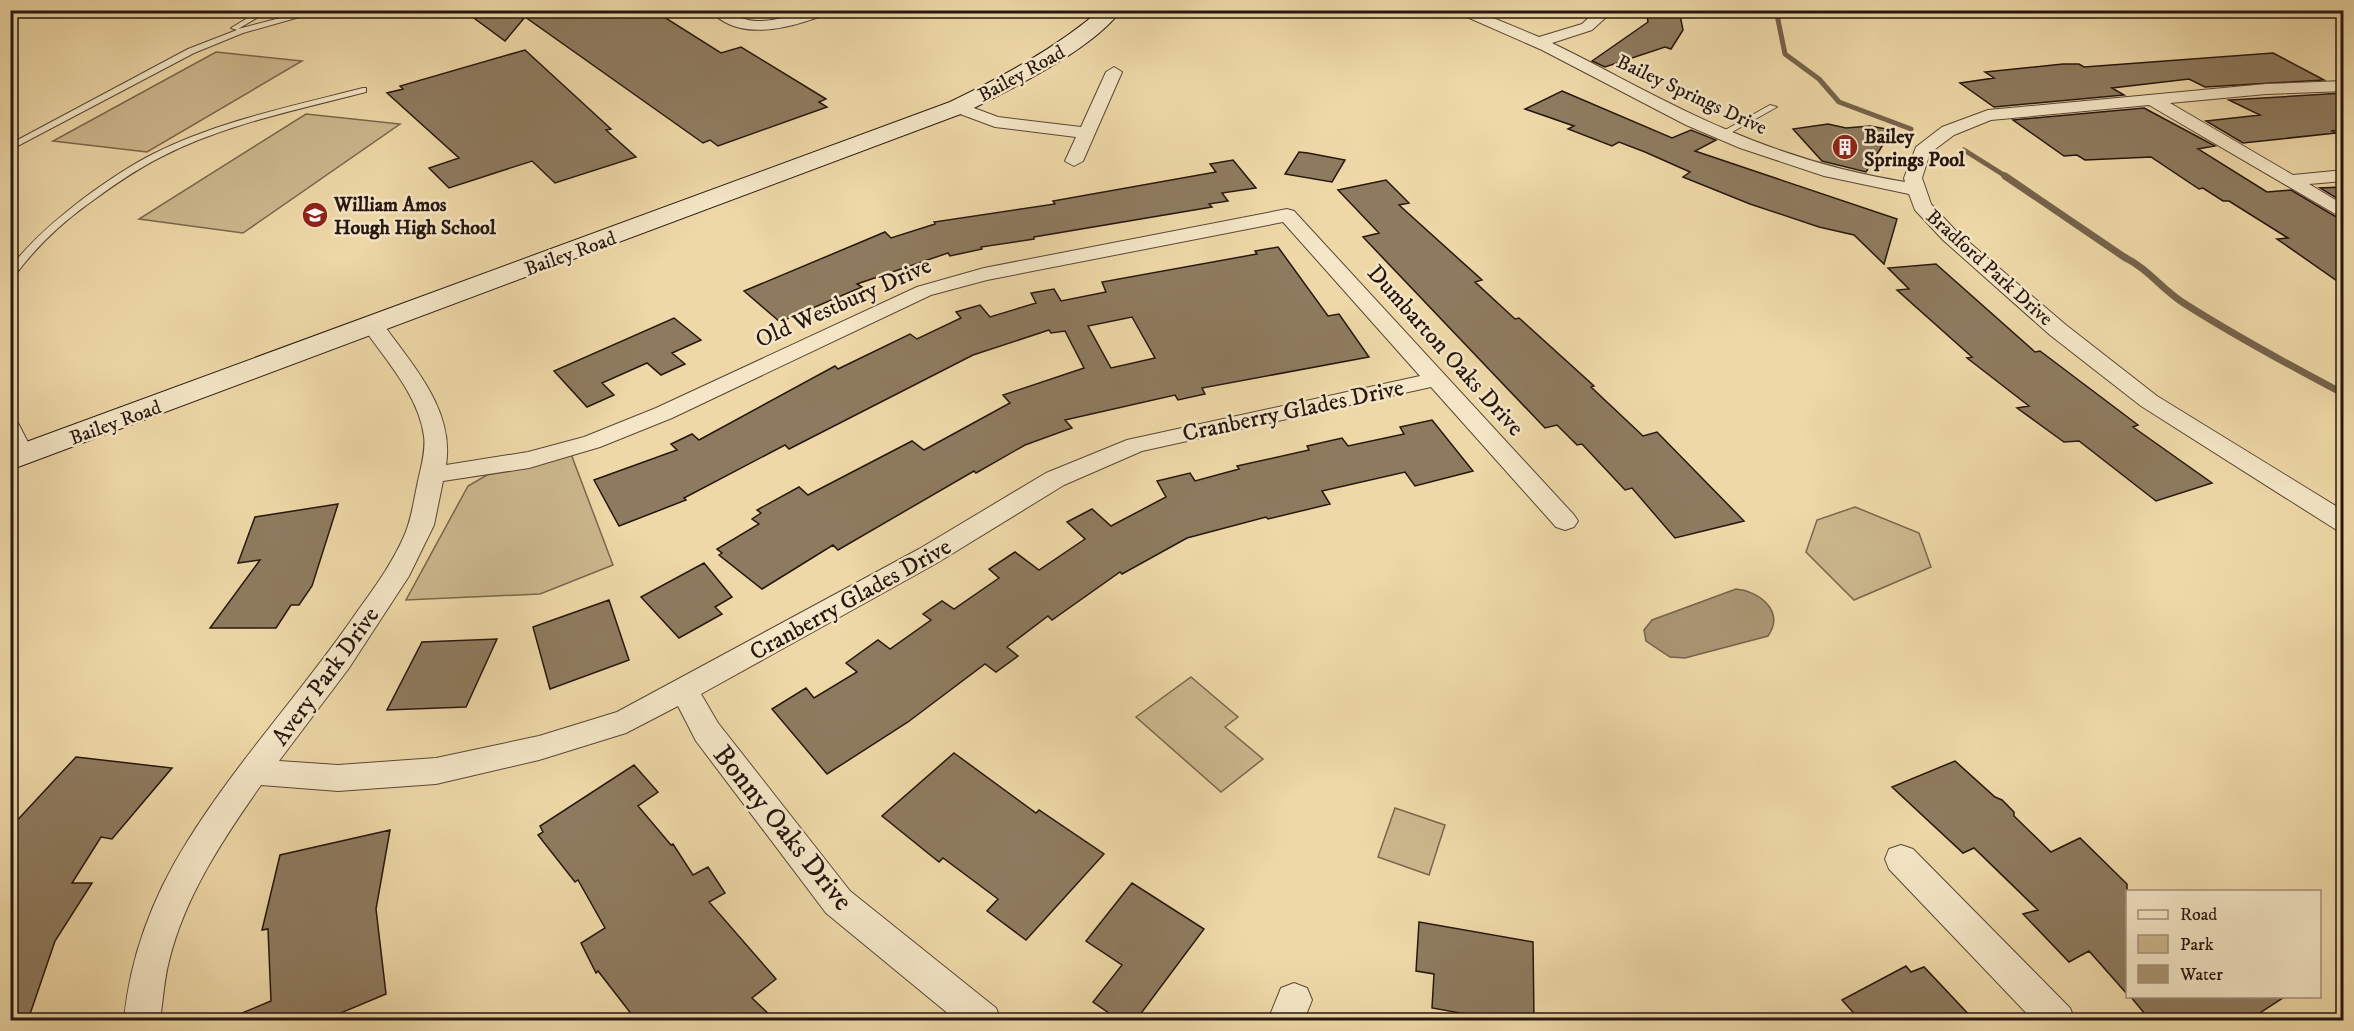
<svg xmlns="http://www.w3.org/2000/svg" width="2354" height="1031" font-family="'IM FELL DW Pica',serif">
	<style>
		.green { fill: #ccb78d; stroke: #7a664e; stroke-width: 1.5 }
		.water { fill: #aa9674; stroke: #76634c; stroke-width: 1.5 }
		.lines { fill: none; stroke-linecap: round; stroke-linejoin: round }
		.stream-far1 { stroke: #76634c; stroke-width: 5 }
		.stream { stroke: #76634c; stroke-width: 7 }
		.building { fill: #8e7b5f; stroke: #271610; stroke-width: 1.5; fill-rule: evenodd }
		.lane-casing { stroke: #594636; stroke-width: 2 }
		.street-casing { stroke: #594636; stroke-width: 2 }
		.secondary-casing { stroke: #271610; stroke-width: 2 }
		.lane { fill: #f4e6c6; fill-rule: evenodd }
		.street { fill: #f4e6c6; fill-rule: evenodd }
		.secondary { fill: #f4e6c6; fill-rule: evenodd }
		.labels { text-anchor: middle; stroke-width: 5; stroke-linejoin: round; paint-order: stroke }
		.far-street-label { font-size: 20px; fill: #271610; stroke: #f4e6c6 }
		.far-poi-label { font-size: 20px; font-weight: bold; fill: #271610; stroke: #f4e6c6; text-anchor: start }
		.street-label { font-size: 24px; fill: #271610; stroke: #f4e6c6 }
		.near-street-label { font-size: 28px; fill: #271610; stroke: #f4e6c6 }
	</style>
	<rect width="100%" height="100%" fill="#eed8a7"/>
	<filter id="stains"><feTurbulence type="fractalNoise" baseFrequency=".00333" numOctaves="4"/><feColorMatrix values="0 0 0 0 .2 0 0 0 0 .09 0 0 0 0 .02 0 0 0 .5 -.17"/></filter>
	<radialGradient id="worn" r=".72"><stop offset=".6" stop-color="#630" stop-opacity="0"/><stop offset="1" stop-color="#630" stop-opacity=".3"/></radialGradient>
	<!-- green -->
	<path class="green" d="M216 52 302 61 147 152 53 141Z
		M306 114 400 124 243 233 139 219Z
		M571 454 613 565 540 594 406 600 468 486 487 475Z
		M1855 507 1919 533 1931 567 1854 600 1806 552 1817 520Z
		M1191 677 1238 717 1225 727 1263 759 1221 792 1136 717Z
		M1395 808 1445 825 1429 875 1378 857Z"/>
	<!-- water -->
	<path class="water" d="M1736 589C1760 591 1785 612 1768 636L1685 658 1670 657 1646 641 1644 630 1652 620Z"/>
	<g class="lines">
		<!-- stream-far1 -->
		<path class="stream-far1" d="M1776 10 1785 54 1819 79 1839 102 1911 129
			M1964 150 2007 177"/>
		<!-- stream -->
		<path class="stream" d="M2005 176 2124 257C2147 268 2161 288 2182 302 2235 336 2289 365 2344 394"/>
	</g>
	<!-- building -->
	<path class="building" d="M463 10H653L721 53 741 47 826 99 819 102 827 107 718 146 710 140 703 143 525 17 505 41Z
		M1646 10H1679L1683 30 1671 49 1665 47 1605 67 1592 61 1648 22Z
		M525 50 611 129 606 130 636 157 555 183 532 161 449 188 429 168 459 158 387 93 403 89 400 86Z
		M2273 53 2324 80 2205 87 2189 79 2112 88 2124 95 1994 107 1960 83 1994 78 1985 72 2063 64H2079L2084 67Z
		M1562 91 1672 138 1691 130 1716 140 1695 151 1897 219 1884 264 1854 235 1819 227 1750 204 1683 177 1690 172 1645 152 1619 142 1612 146 1568 129 1574 126 1525 109Z
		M2343 93V130L2331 131 2336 133 2243 143 2206 121 2260 115 2229 100Z
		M2144 108 2215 146 2198 149 2267 192 2291 190 2343 221V285L2277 239 2288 238 2229 201H2223L2203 188 2199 189 2151 157 2085 160 2077 155 2064 156 2013 120Z
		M1828 124 1846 128 1870 126 1892 130 1866 172 1822 161 1793 129Z
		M1299 152 1308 153 1345 160 1332 182 1285 174Z
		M1233 160 1256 188 1222 193 1228 201 1209 204 1212 207 1034 237V239L981 247 982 249 950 256 948 253 857 284 862 287 780 322 744 291 885 232 891 238 935 224 934 222 1055 204 1053 201 1216 172 1210 164Z
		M1386 180 1409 203 1399 205 1482 280 1475 282 1515 319 1519 318 1594 386 1591 387 1643 436 1657 432 1744 521 1675 538 1632 488 1625 490 1582 444 1577 445 1557 425 1545 428 1363 237 1379 233 1338 190Z
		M2343 187V202L2320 188Z
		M1278 247 1328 316 1339 314 1369 357 1202 388 1205 394 1178 400 1175 395 1065 420 1072 428 1025 445 976 473 974 471 838 550 833 545 762 589 719 555 722 553 717 549 759 524 752 519 761 513 757 510 799 487 808 495 912 441 924 450 1010 403 1003 395 1084 368 1065 331 1051 333 1049 330 973 355 789 449 785 445 684 498 686 500 619 526 594 480 677 450 671 444 692 434 699 440 835 366 838 369 910 334 917 339 961 318 956 312 980 305 990 317 1036 303 1031 293 1054 289 1061 301 1106 292 1102 282 1257 254 1255 251ZM1132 317 1155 358 1111 368 1088 326Z
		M1936 264 2035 352 2040 351 2138 425 2133 427 2212 483 2156 501 2079 441 2064 442 2017 408 2029 406 1967 358 1972 357 1897 290 1909 289 1888 268Z
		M674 318 701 340 672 353 685 364 661 375 647 363 602 383 614 395 587 407 554 371Z
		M1432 420 1473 471 1415 486 1405 472 1322 491 1330 504 1268 519 1266 517 1187 538 1122 574 1120 572 1052 620 1048 616 1007 647 1018 656 996 672 985 664 908 722 827 774 772 709 806 688 814 698 857 672 846 663 878 640 890 649 931 620 923 614 942 601 954 609 999 578 989 569 1015 552 1039 570 1085 539 1067 522 1092 509 1111 526 1166 497 1157 481 1190 473 1195 481 1239 469 1237 466 1309 450 1307 446 1342 438 1348 446 1404 434 1400 427Z
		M338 504 312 586 299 605H291L276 628H210L260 560 238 563 255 517Z
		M704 563 732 597 715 607 722 614 679 638 641 597Z
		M609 600 629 660 550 689 533 627Z
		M497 639 466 707 387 710 422 642Z
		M954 753 1036 813 1039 810 1104 854 1026 940 987 911 998 899 943 858 939 862 882 816Z
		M76 757 172 768 112 839 101 837 72 883H92L55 941 28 1020H10V828Z
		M1955 761 1995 797 2002 800 2014 812V816L2051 852 2080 838 2127 884V994L2089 951 2069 962 2023 914 2038 910 1974 848 1963 853 1892 787Z
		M634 765 658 792 638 806 671 845 673 844 693 875 708 867 725 893 709 902 776 979 752 998 775 1020H636L598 971 596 973 581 943 605 928 578 880 575 882 538 835 543 832 540 826Z
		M390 830 376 909 386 994 324 1020H225L271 1001 268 929 262 930 280 855Z
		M1132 883 1204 929 1136 1020H1119L1093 1002 1122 965 1086 941Z
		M1419 922 1533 942 1534 1020H1499L1432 1008 1434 974 1416 971Z
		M1906 966 1911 972 1924 967 1974 1020H1860L1842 1000Z
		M2130 996H2286L2249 1020H2150Z"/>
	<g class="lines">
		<!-- lane casing -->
		<g class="lane-casing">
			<path id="lane" d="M261 10H270L238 29 311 10H324L243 33 194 53 10 150V144L188 49 237 30 231 28Z
				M363 88H366V92C297 110 225 124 161 157 135 170 111 187 88 204 59 225 34 249 13 278L10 279V268L14 263C34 238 58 218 84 198 106 182 129 166 153 154 218 121 293 106 363 88Z
				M1770 105 1777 107 1725 136 1718 134Z
				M10 416 16 419 34 454 32 457 28 458C14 452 10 429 10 416Z"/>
		</g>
		<!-- street casing -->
		<g class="street-casing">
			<path id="street" d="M710 10C731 10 737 20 756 21 775 22 790 15 808 11 815 9 824 10 832 10 826 16 815 18 807 21 776 31 734 38 710 10Z
				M1451 10H1474L1539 37 1582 24 1597 10H1614L1592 30 1552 43C1610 71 1666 104 1725 129 1783 154 1843 172 1905 182L1904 178 1916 147 1942 127 1988 110 2266 84 2344 81V91L2266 94 2170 103 2293 175 2344 170V181L2309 184 2344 205V219L2149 105 1991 120 1954 135 1930 153 1922 178 1931 204 1957 232 2066 325 2157 396 2344 511V532L2335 529 2141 406 2050 335 1943 240 1915 210 1909 194 1824 176 1740 148 1686 125 1542 50Z
				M1114 67 1122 72 1083 161 1074 166 1065 161 1076 137 995 127 952 111 950 107 958 102 998 117 1081 127 1106 72Z
				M1287 209 1294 211 1574 515 1578 521 1574 527 1565 530 1556 527 1431 387 1142 451 1064 485 937 563 701 694 718 723 850 891 996 1008 1001 1020H956L826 913 696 741 678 706 626 733 539 760 436 784 338 791 261 785C223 839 185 896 169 961 164 980 163 1001 160 1020H124C130 957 153 896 187 842 236 763 299 695 352 619 371 592 392 565 405 534 412 517 414 499 418 481 421 467 426 451 424 436 419 396 385 359 362 326L365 321H381C411 364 455 409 446 465L528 452 584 437 656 408 917 287 984 268ZM1283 222 1420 376 1127 440 1046 473 919 549 617 712 539 736 436 758 338 765 279 761 349 668 409 576 434 525 443 481 529 468 600 447 672 418 931 295 987 280Z
				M1901 845 1913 849 2070 1008 2075 1020H2033L1889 869 1885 859 1889 849Z
				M1294 983 1307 988 1312 1000 1304 1020H1268L1281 988Z"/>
		</g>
		<!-- secondary casing -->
		<g class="secondary-casing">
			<path id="secondary" d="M1100 10H1121C1094 49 1009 90 966 112L10 470V448L950 102C1003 76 1055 49 1100 10Z"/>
		</g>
		<!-- lane -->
		<use href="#lane" class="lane"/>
		<!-- street -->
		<use href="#street" class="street"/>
		<!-- secondary -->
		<use href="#secondary" class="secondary"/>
	</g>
	<!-- icons -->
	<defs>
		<g id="building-disc" transform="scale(1.35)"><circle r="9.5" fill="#8f2418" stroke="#f4e6c6"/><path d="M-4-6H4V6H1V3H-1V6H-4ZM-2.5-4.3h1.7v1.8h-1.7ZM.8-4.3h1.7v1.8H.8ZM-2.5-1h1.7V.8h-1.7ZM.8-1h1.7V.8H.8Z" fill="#fff"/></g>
		<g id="school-disc" transform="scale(1.35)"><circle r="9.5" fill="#8f2418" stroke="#f4e6c6"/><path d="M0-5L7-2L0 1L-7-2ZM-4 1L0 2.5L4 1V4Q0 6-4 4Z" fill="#fff"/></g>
	</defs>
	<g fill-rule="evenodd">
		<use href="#building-disc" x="1845" y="147"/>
		<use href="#school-disc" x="315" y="215"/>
	</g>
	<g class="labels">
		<!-- far-street labels -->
		<g class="far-street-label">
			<text transform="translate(1021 73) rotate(-29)" y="7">Bailey Road</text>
			<text transform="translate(1692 94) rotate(25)" y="7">Bailey Springs Drive</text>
			<text transform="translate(570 253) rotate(-20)" y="7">Bailey Road</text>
			<text transform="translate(1990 267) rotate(42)" y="7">Bradford Park Drive</text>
			<text transform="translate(115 422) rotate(-20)" y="7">Bailey Road</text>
		</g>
		<!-- far-poi labels -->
		<g class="far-poi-label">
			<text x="1864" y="143">Bailey<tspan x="1864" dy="23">Springs Pool</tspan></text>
			<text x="334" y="211">William Amos<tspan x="334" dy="23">Hough High School</tspan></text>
		</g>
		<!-- street labels -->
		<g class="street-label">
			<text transform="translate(843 302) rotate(-24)" y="8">Old Westbury Drive</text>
			<text transform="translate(1446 350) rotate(48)" y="8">Dumbarton Oaks Drive</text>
			<text transform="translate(1293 410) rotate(-12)" y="8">Cranberry Glades Drive</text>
			<text transform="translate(850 599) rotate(-29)" y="8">Cranberry Glades Drive</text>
			<text transform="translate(325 676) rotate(-54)" y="8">Avery Park Drive</text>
		</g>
		<!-- near-street labels -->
		<g class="near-street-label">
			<text transform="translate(784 827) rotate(51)" y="10">Bonny Oaks Drive</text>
		</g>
	</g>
	<!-- margin -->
	<rect width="2354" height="1031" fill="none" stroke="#eed8a7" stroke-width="36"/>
	<rect x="12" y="12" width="2330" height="1007" fill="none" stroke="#271610" stroke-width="3"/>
	<rect x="18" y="18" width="2318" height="995" fill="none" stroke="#271610" stroke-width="1.5"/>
	<!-- legend -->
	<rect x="2126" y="890" width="195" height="108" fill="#f4e6c6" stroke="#a2937d" stroke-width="1.5"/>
	<rect x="2138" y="910" width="30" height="9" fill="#f4e6c6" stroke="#a2937d" stroke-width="1.5"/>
	<text x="2180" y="920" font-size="18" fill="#271610">Road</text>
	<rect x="2138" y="935" width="30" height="18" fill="#ccb78d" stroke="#a2937d" stroke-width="1.5"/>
	<text x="2180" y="950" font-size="18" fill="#271610">Park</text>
	<rect x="2138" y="965" width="30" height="18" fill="#aa9674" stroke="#a2937d" stroke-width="1.5"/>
	<text x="2180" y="980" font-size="18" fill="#271610">Water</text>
	<rect width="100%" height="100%" filter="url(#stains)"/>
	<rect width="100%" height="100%" fill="url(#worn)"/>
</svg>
